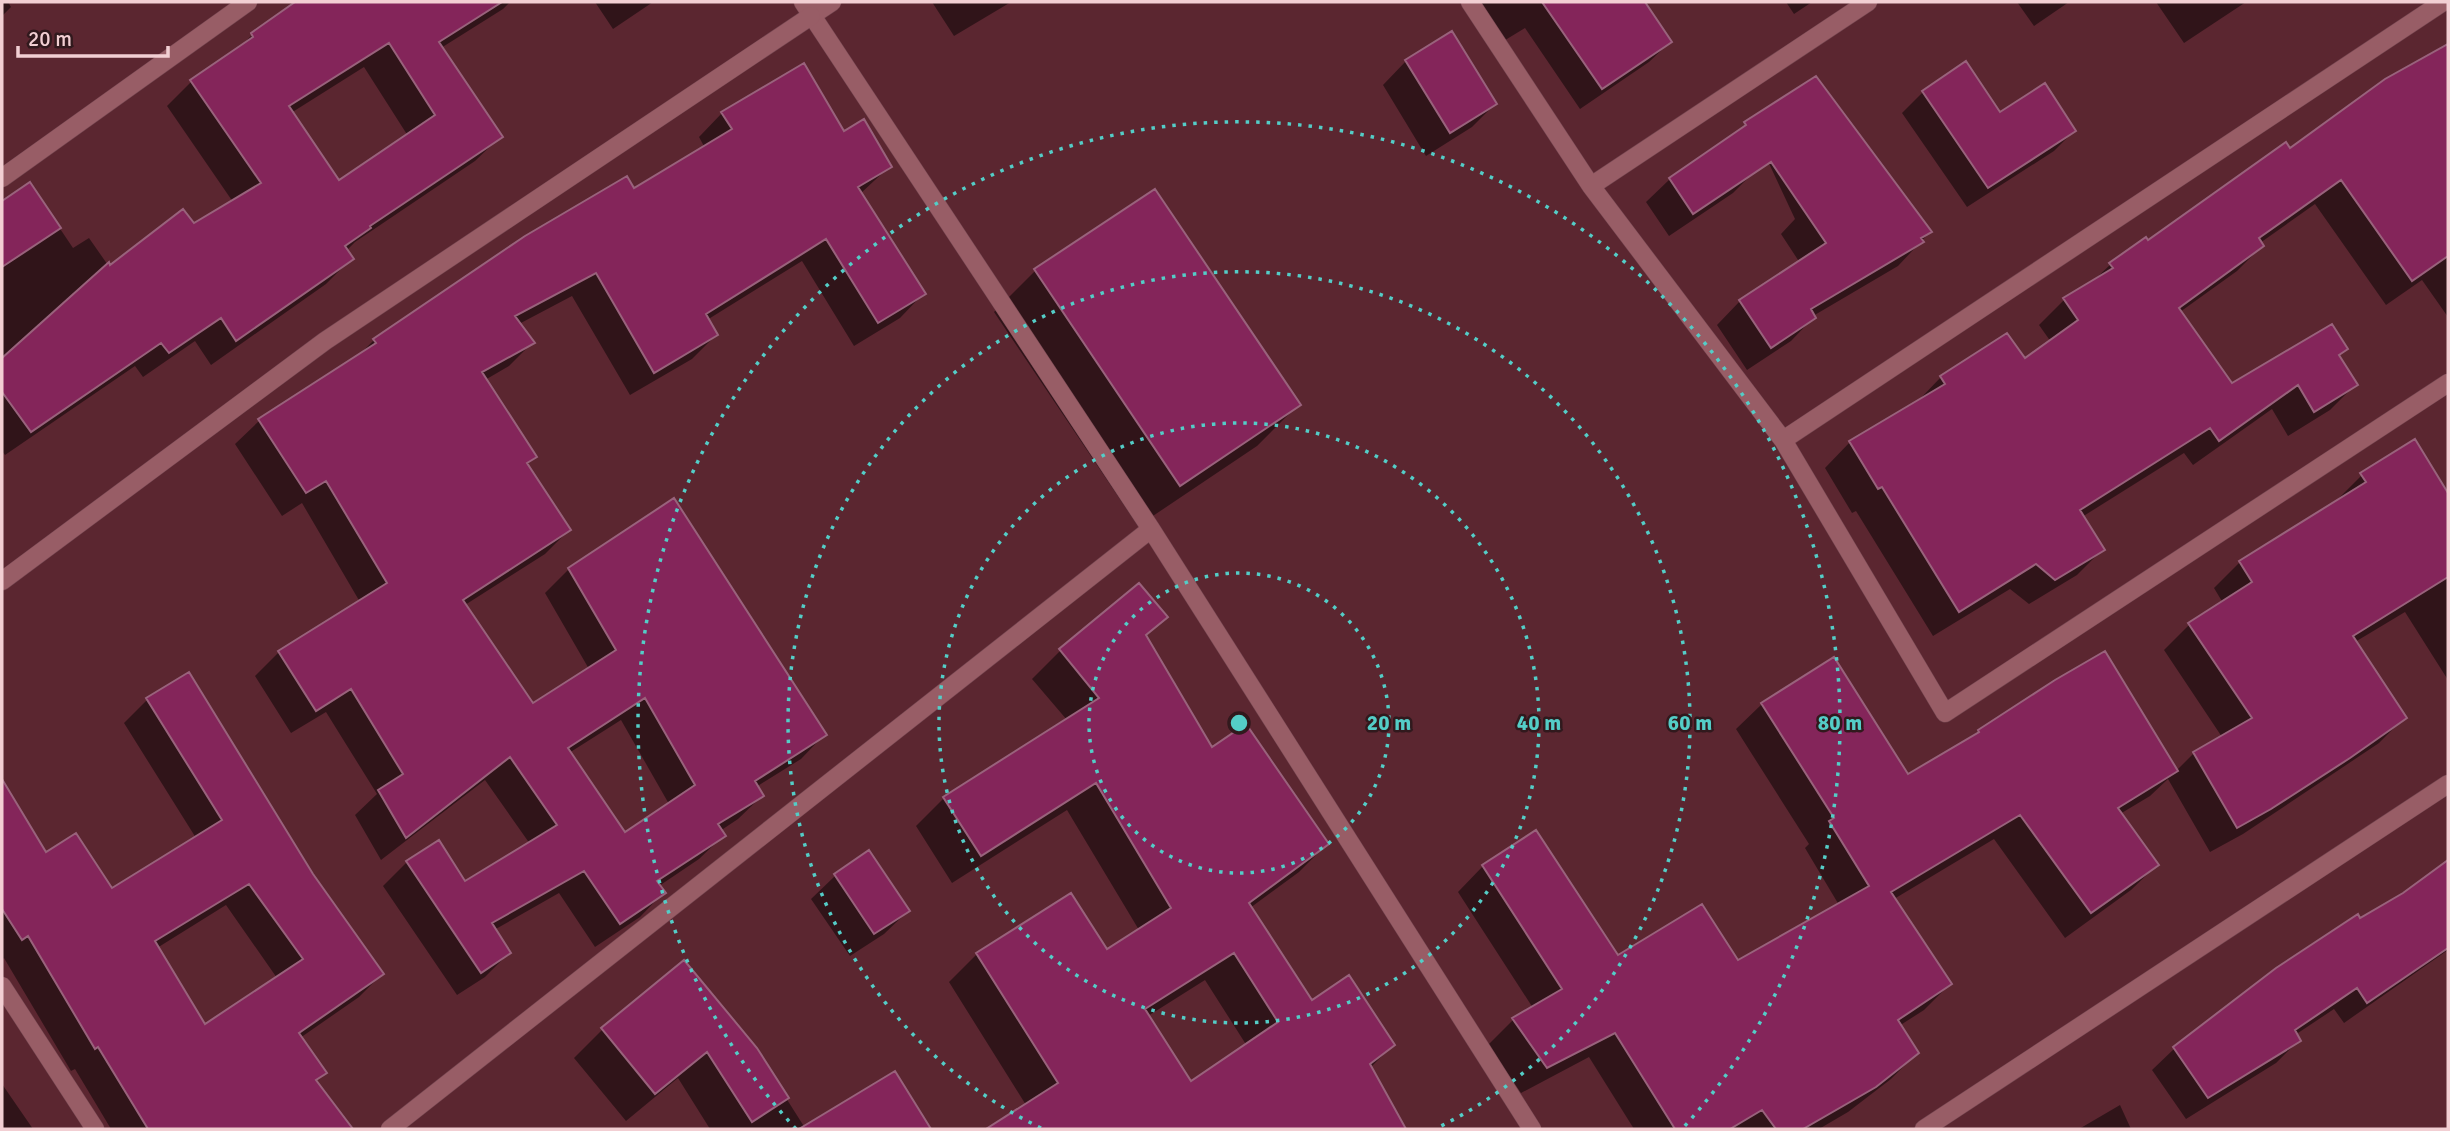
<svg xmlns="http://www.w3.org/2000/svg" width="2450" height="1131" font-family="Signika,sans-serif">
	<style>
		.shadow { fill: #0007; fill-rule: evenodd }
		.building { fill: #84255a; stroke: #99627c; stroke-width: 2; fill-rule: evenodd }
		.lines { fill: none; stroke-linecap: round; stroke-linejoin: round }
		.street-casing { stroke: #744650; stroke-width: 19 }
		.secondary-casing { stroke: #744650; stroke-width: 19 }
		.street { stroke: #985d66; stroke-width: 18 }
		.secondary { stroke: #985d66; stroke-width: 18 }
		.ring { fill: none; stroke: #54cdc7; stroke-width: 3.5; stroke-dasharray: 3.5 7 }
		.centre { fill: #54cdc7; stroke: #31191d; stroke-width: 3.5 }
		.ring-label { font-size: 21px; text-anchor: middle; font-weight: bold; fill: #54cdc7; stroke: #31191d; stroke-width: 5; stroke-linejoin: round; paint-order: stroke }
	</style>
	<rect width="100%" height="100%" fill="#5b2630"/>
	<!-- shadow -->
	<path class="shadow" d="M2 2H8L11 7 2 16Z
		M298 2H302L318 24 349 2H510L503 9 441 48 500 137 475 161 355 242 346 251 351 259 326 284 211 365 195 341 143 377 135 366 5 455 2 451V203L30 184 73 248 89 238 110 268 193 226 233 202 167 106 192 81 236 51 252 35ZM364 67 408 136 338 182 291 113Z
		M595 2H653L613 29Z
		M932 2H1011L954 36Z
		M1477 2H1643L1670 42 1649 62 1580 109 1525 28 1502 42Z
		M1786 2H1812L1794 14Z
		M2017 2H2069L2034 26Z
		M2156 2H2246L2184 43Z
		M2448 46V117L2414 135 2448 184V317L2422 280 2386 305 2315 204 2260 243 2262 246 2237 271 2180 312 2231 386 2346 349 2338 357 2355 385 2330 410 2288 436 2272 409 2193 465 2184 453 2082 517 2102 550 2077 575 2029 604 2010 589 1933 636 1856 511 1852 513 1825 468 1850 442 1916 403 1941 377 2025 361 2051 342 2039 325 2064 300 2091 283 2111 264 2290 150 2386 81Z
		M1406 61 1495 104 1472 127 1426 156 1383 85Z
		M1965 63 2000 114 2074 131 2054 151 1967 207 1902 113 1923 92Z
		M722 113 843 133 890 166 860 194 923 294 900 318 854 346 802 261 707 320 716 335 692 359 630 395 572 296 519 324 533 342 509 366 485 380 535 457 526 465 569 530 545 554 465 605 532 705 589 669 545 593 569 569 824 735 801 759 756 787 762 796 738 819 720 831 723 836 699 859 659 886 663 893 640 917 595 947 559 893 494 930 509 953 485 977 457 995 383 886 407 862 465 884 530 844 485 780 381 860 355 815 377 794 326 712 291 733 255 676 279 652 360 602 302 503 282 516 235 444 259 421 358 356 374 340 705 148 699 137ZM621 720 669 804 624 834 569 753Z
		M1752 127 1930 232 1898 266 1813 316 1814 317 1791 341 1747 370 1717 325 1740 301 1800 263 1781 234 1795 219Z
		M1733 136 1756 170 1733 193 1669 236 1646 202 1670 179Z
		M1035 271 1298 405 1257 446 1138 526 994 312Z
		M2414 442 2448 496V680L2405 612 2355 642 2405 717 2379 743 2243 834 2210 852 2168 779 2150 796 2120 814 2157 865 2131 890 2065 938 1994 839 1894 899 1950 984 1924 1010 1899 1026 1917 1053 1891 1079 1848 1112 1819 1129H1634L1589 1057 1521 1093 1488 1045 1513 1020 1533 1008 1458 892 1483 866 1617 957 1737 963 1839 905 1805 848 1809 844 1736 729 1762 704 1908 776 1979 731 2176 771 2194 753 2222 737 2164 650 2190 624 2223 603 2214 588 2240 562 2337 502 2336 501 2362 475Z
		M1165 617 1145 637 1211 749 1327 844 1299 872 1250 908 1311 1002 1393 1045 1370 1068 1404 1129H989L1026 1105 949 982 977 954 1107 951 1139 930 1067 810 952 883 916 826 944 798 1067 720 1032 679 1060 651ZM1205 980 1247 1046 1190 1084 1148 1016Z
		M188 674 312 875 382 974 359 997 300 1038 324 1073 315 1082 351 1129H111L75 1069 71 1071 4 958 2 960V782L45 855 112 890 196 838 124 723 147 700ZM226 905 277 978 204 1027 157 948Z
		M869 853 908 911 884 934 850 956 811 899 835 876Z
		M2448 862V950L2344 1023 2334 1009 2295 1035 2298 1041 2276 1063 2186 1119 2152 1070 2175 1048 2359 920 2404 895Z
		M684 963 755 1049 805 1128 895 1073 929 1129H710L678 1078 626 1121 574 1058 602 1030Z
		M2 1084 33 1129H2Z
		M2120 1105 2131 1129H2079Z"/>
	<!-- building -->
	<path class="building" d="M295 2H502L439 42 503 137 370 226 371 228 345 246 354 259 236 341 221 318 169 353 161 343 31 432 2 392V358L109 262 110 265 183 209 194 223 261 183 190 80 253 37 251 33ZM389 43 435 115 339 180 289 106Z
		M1542 2H1645L1672 42 1602 89Z
		M1452 31 1497 104 1450 133 1405 60Z
		M2448 44V256L2412 281 2341 180 2259 238 2264 246 2179 308 2232 383 2332 324 2348 349 2339 355 2358 385 2314 412 2298 385 2219 441 2210 428 2080 510 2105 550 2055 580 2036 564 1959 612 1882 487 1878 489 1849 441 1945 384 1940 376 2007 333 2025 358 2078 320 2063 298 2113 268 2109 263 2146 237 2148 240 2286 142 2290 148 2385 79Z
		M1966 61 2000 112 2045 83 2076 131 1988 188 1922 91Z
		M804 63 844 131 864 119 892 167 858 187 926 294 878 323 826 239 706 314 718 335 654 373 596 273 515 316 535 343 482 372 537 457 527 463 571 530 463 600 533 703 616 650 568 568 674 498 827 735 755 781 764 796 718 824 726 836 657 881 666 893 620 924 584 871 492 923 511 953 481 973 406 861 439 840 465 881 557 825 510 757 406 838 378 790 403 774 351 689 316 711 278 651 387 583 326 481 306 493 258 419 376 343 373 339 525 236 627 176 634 188 732 129 721 112ZM645 698 695 785 625 832 568 748Z
		M1816 76 1932 232 1921 238 1924 242 1811 309 1816 318 1771 348 1739 300 1826 243 1771 162 1693 214 1669 178 1746 125 1744 122Z
		M30 182 61 228 2 267V201Z
		M1155 189 1301 405 1180 486 1034 269Z
		M2415 439 2448 493V577L2353 636 2407 718 2350 758 2271 809 2237 828 2193 752 2252 718 2188 623 2252 582 2239 561 2366 482 2360 473Z
		M1139 583 1168 617 1146 635 1212 747 1246 724 1329 844 1249 903 1312 1000 1349 975 1395 1045 1370 1064 1406 1129H986L1058 1083 976 953 1071 893 1107 949 1171 908 1096 783 981 856 943 797 1099 698 1059 649ZM1234 953 1278 1022 1191 1081 1145 1009Z
		M2105 651 2178 771 2118 808 2159 865 2091 913 2020 815 1891 892 1952 984 1898 1020 1919 1053 1876 1087 1803 1129H1776L1762 1110 1730 1129H1675L1615 1033 1547 1068 1512 1018 1562 989 1482 865 1536 830 1618 955 1702 904 1738 960 1869 886 1829 821 1834 818 1761 703 1834 657 1908 774 1979 732 1978 730 2055 680Z
		M189 672 313 874 384 974 299 1033 327 1073 316 1080 353 1129H148L98 1047 95 1049 28 936 22 940 2 909V779L46 852 76 833 112 888 222 820 146 698ZM249 884 303 959 205 1024 155 941Z
		M869 850 910 911 874 934 834 874Z
		M2448 860V948L2367 1003 2357 988 2295 1030 2301 1041 2208 1098 2173 1047 2276 968 2358 914 2360 918 2403 893Z
		M684 960 757 1048 789 1098 752 1122 707 1052 655 1094 601 1028Z
		M895 1071 931 1129H799Z"/>
	<g class="lines">
		<!-- street casing -->
		<g class="street-casing">
			<path id="street" d="M803 2 1151 529 1532 1129
				M1470 2 1591 186 1783 440 1945 713 2448 383
				M811 16 832 2
				M2 178 248 2
				M1591 186 1868 2
				M1783 440 2443 2
				M2 986 95 1129
				M390 1129 1151 529"/>
		</g>
		<!-- secondary casing -->
		<g class="secondary-casing">
			<path id="secondary" d="M2 581 325 341 811 16
				M1924 1129 2448 784"/>
		</g>
		<!-- street -->
		<use href="#street" class="street"/>
		<!-- secondary -->
		<use href="#secondary" class="secondary"/>
	</g>
	<!-- distance rings -->
	<g class="ring">
		<circle cx="1239" cy="723" r="150"/>
		<circle cx="1239" cy="723" r="300"/>
		<path d="M1041 1128A451 451 0 1 1 1437 1128"/>
		<path d="M796 1129A601 601 0 1 1 1682 1129"/>
	</g>
	<circle cx="1239" cy="723" r="10" class="centre"/>
	<g class="ring-label">
		<text x="1389" y="730">20 m</text>
		<text x="1539" y="730">40 m</text>
		<text x="1690" y="730">60 m</text>
		<text x="1840" y="730">80 m</text>
	</g>
	<!-- border -->
	<rect width="2450" height="1131" fill="none" stroke="#f2cfd3" stroke-width="7"/>
	<!-- scale -->
	<path d="M18 46v10h150v-10" fill="none" stroke="#f2cfd3" stroke-width="3.5"/>
	<text x="28" y="46" font-size="21" fill="#f2cfd3" stroke="#31191d" stroke-width="5" paint-order="stroke">20 m</text>
</svg>
